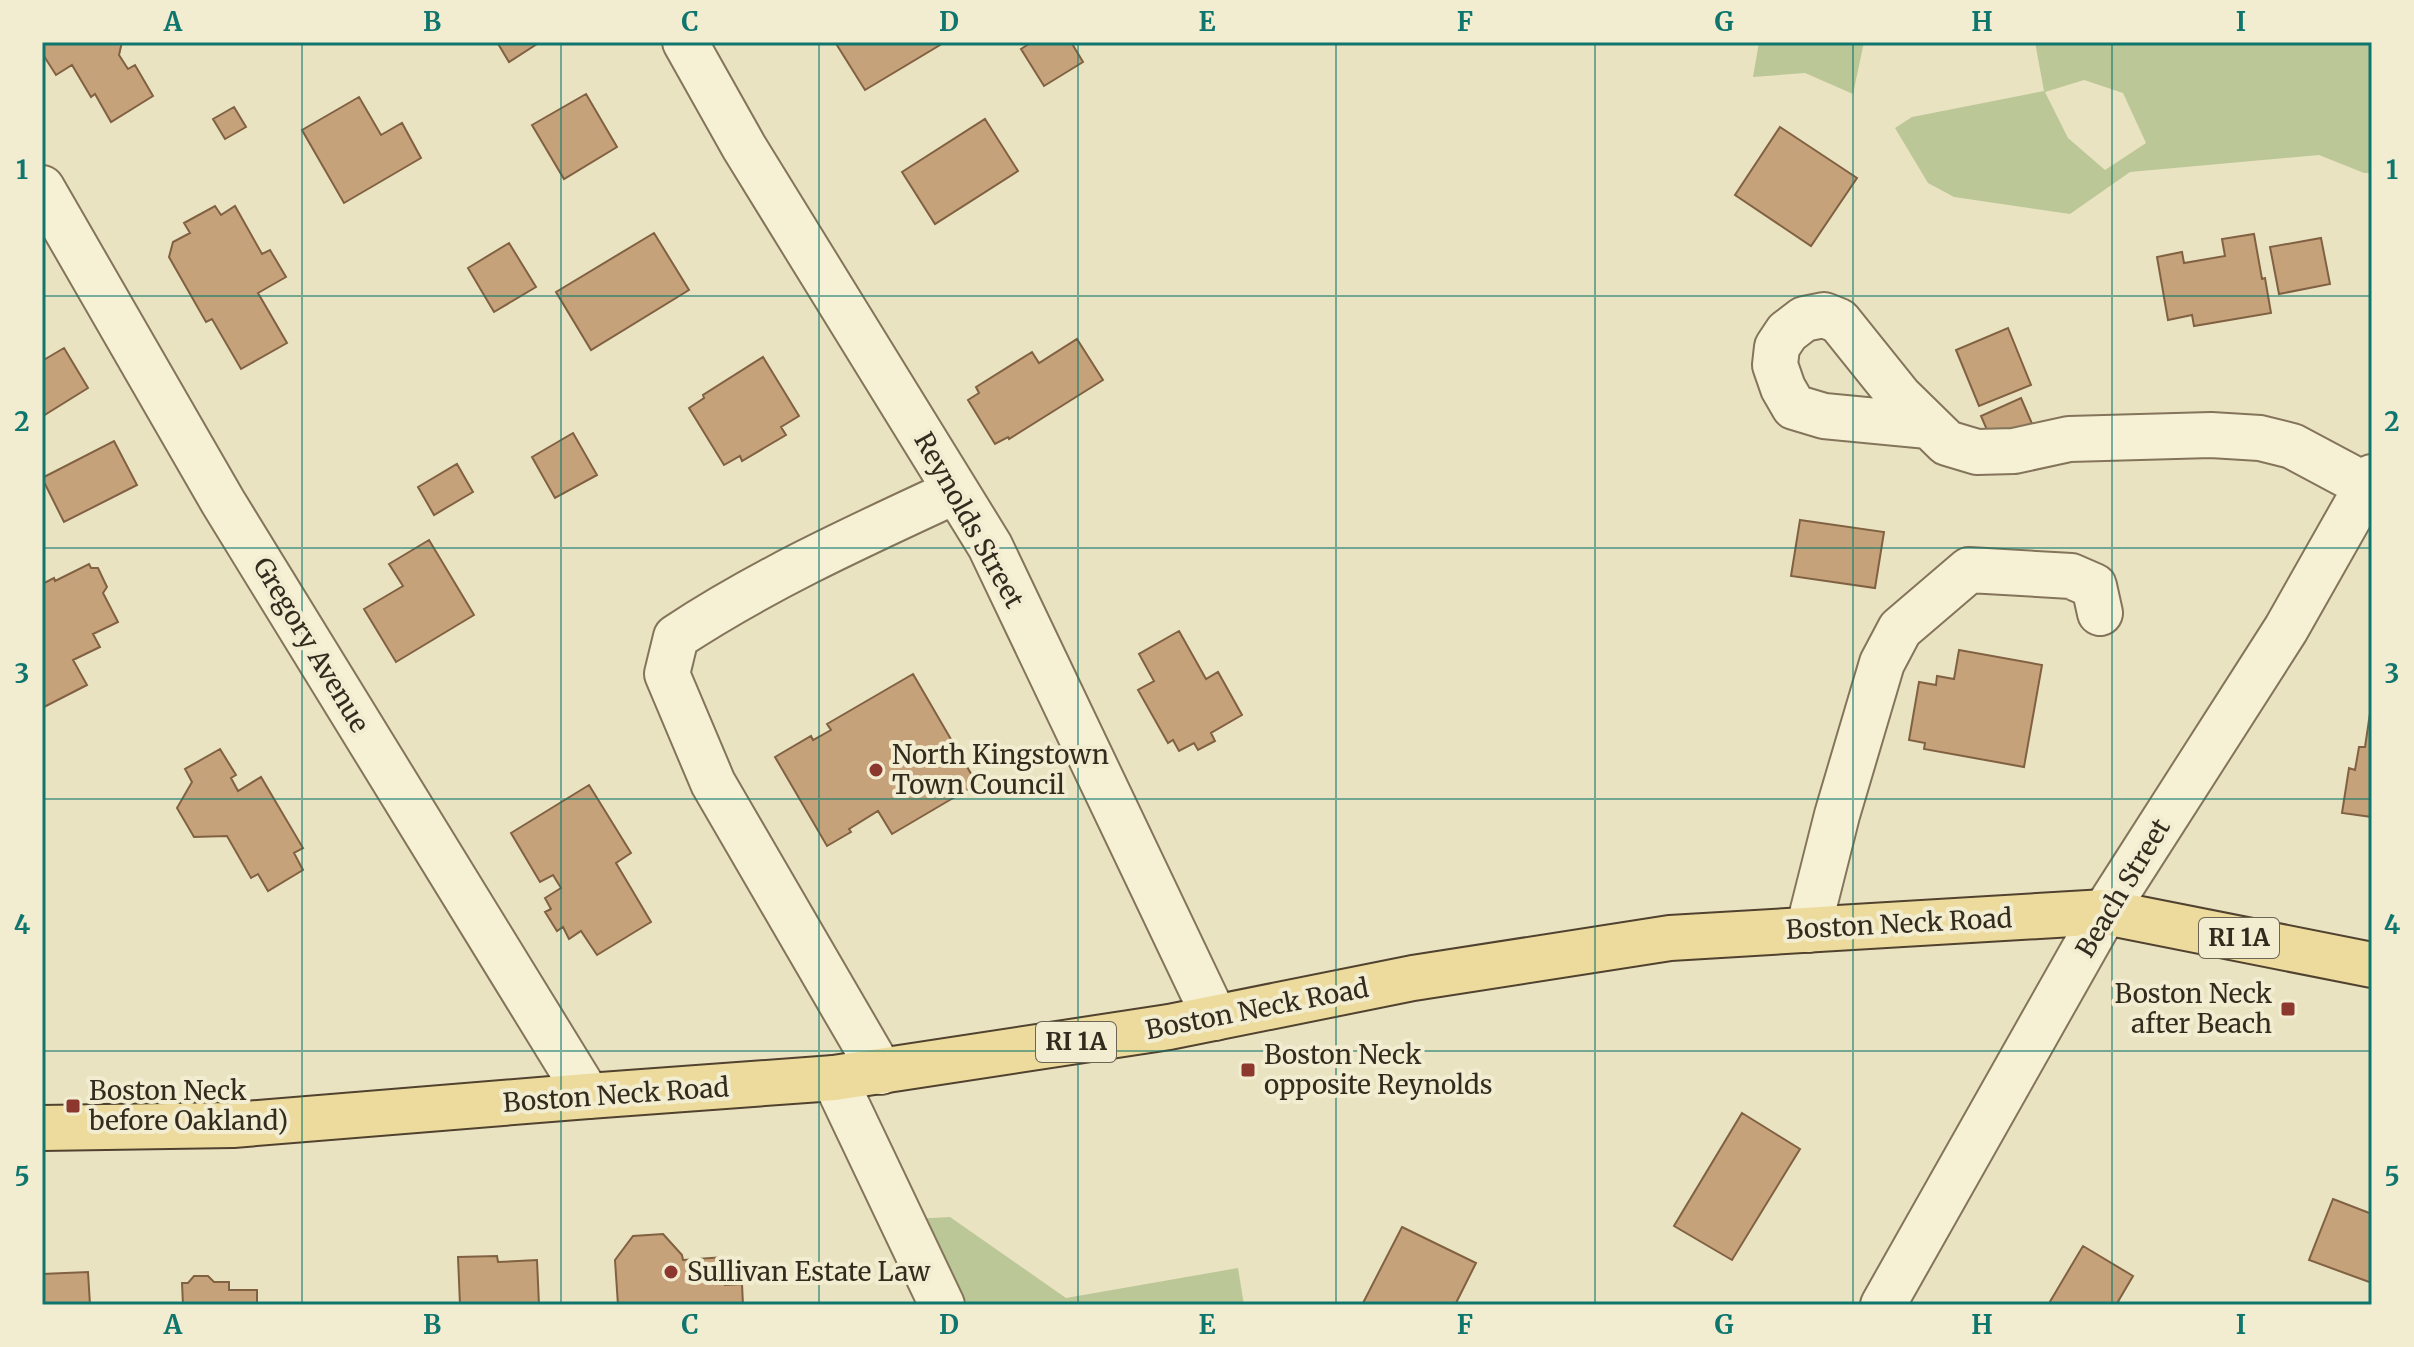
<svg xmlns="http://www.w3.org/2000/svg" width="2414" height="1347" font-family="Merriweather,serif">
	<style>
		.green { fill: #bcc797; fill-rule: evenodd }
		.building { fill: #c6a27a; stroke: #806142; stroke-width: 2 }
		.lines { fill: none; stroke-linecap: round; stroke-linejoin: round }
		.minor-casing { stroke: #83745a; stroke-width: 48 }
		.major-casing { stroke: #51422f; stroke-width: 48 }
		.minor { stroke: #f6f0d4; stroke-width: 44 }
		.major { stroke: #ecdb9c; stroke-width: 44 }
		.grid { fill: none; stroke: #0f766e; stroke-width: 2; stroke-opacity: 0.55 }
		.poi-dot { fill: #8d382f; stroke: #f2ecd1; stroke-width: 3 }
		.labels { text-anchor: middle; stroke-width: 8; stroke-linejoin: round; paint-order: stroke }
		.shield { fill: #f2ecd1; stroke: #6c6554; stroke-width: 2 }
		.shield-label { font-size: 24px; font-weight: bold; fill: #332b1e }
		.street-label { font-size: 26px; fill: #332b1e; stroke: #f2ecd1 }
		.poi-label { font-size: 26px; fill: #332b1e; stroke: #f2ecd1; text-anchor: start }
		.neatline { fill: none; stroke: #0f766e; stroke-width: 3 }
		.grid-label { font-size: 26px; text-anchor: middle; font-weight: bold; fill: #0f766e }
	</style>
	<rect width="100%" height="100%" fill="#eae3c2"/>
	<!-- green -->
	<path class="green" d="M1759 42H1864L1853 94 1805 73 1753 77Z
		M2035 42H2372V173H2364L2319 155 2130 172 2070 214 1954 197 1928 183 1895 128 1912 117 2044 91ZM2084 80 2123 93 2146 143 2105 170 2068 138 2045 92Z
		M950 1217 1066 1298 1238 1268 1244 1305H941L913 1219Z"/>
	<!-- building -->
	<path class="building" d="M42 42H122L119 55 128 69 135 65 153 96 111 122 95 94 91 97 72 65 56 75 42 53Z
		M497 42H540L509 62Z
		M835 42H945L865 90Z
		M1032 42H1071L1083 62 1044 86 1021 49Z
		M586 94 617 147 564 179 532 125Z
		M359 97 381 135 402 123 421 158 344 203 302 130Z
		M234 107 246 127 225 139 213 119Z
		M985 119 1018 171 935 224 902 172Z
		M1780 127 1857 178 1811 246 1735 195Z
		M215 206 221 215 235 206 262 254 270 250 286 277 258 293 287 343 241 369 212 319 206 322 169 257 173 242 190 233 184 223Z
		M654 233 689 290 591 350 556 292Z
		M2254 234 2262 279 2265 278 2271 313 2194 326 2192 315 2168 320 2157 257 2182 252 2184 263 2225 256 2222 239Z
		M2321 238 2330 284 2279 294 2270 247Z
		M509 243 536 287 494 312 468 268Z
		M2008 328 2031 385 1979 406 1956 350Z
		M1077 339 1103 380 1009 439 1008 437 995 444 968 400 979 393 976 387 1032 352 1039 363Z
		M64 348 88 388 43 416 42 361Z
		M763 357 799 416 781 427 786 435 742 461 740 456 724 465 689 408 704 398 703 395Z
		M2021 398 2033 426 1993 444 1981 416Z
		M573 433 597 475 555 498 532 457Z
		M114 441 137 485 64 522 42 478Z
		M457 464 473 492 434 515 418 487Z
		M1800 520 1884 532 1875 588 1791 576Z
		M429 540 474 615 396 662 364 609 403 586 389 564Z
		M89 564 91 568H98L107 587 103 593 118 622 93 634 100 647 73 660 87 685 42 708V584L54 578 55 581Z
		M1179 631 1206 679 1218 672 1242 715 1211 733 1215 741 1198 750 1194 743 1179 751 1173 740 1168 743 1138 690 1154 681 1139 654Z
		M1959 650 2042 665 2024 767 1924 749 1925 743 1909 740 1919 682 1936 685 1937 676 1954 679Z
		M913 674 977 784 892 834 878 811 849 829 851 832 827 846 775 757 811 736 813 740 831 730 827 724Z
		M2372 700V817L2342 813 2349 768 2355 770 2359 747H2365Z
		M220 749 236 775 231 778 238 791 261 777 303 848 294 853 303 870 268 891 258 874 251 878 227 836 194 837 177 808 192 782 185 769Z
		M589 785 631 853 616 863 651 922 597 955 581 931 569 939 563 927 557 931 545 912 551 909 545 898 561 888 553 875 540 882 511 833Z
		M1742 1113 1800 1149 1732 1260 1674 1226Z
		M2333 1199 2372 1214V1283L2309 1260Z
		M1402 1227 1476 1263 1455 1305H1362Z
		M663 1234 682 1255 683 1260 724 1257 725 1285 742 1284 743 1305H618L615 1260 633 1236Z
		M2083 1246 2133 1276 2116 1305H2048Z
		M497 1256 498 1262 537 1260 539 1305H460L458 1257Z
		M88 1272 90 1305H42V1274Z
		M194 1276H208L214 1282H229V1290H257V1305H183L182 1283H188Z"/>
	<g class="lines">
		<!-- minor casing -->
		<g class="minor-casing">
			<path id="minor" d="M685 42 744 147 990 546 1215 1018
				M42 188 223 502 588 1096
				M1928 426 1824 416 1794 407 1783 388 1775 365 1777 347 1787 332 1804 319 1824 315 1839 321 1900 397 1947 443 1977 452 2014 451 2069 439 2211 435 2260 438 2292 446 2367 486
				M1808 930 1837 815 1882 663 1900 629 1969 570 2071 576 2094 586 2100 613
				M881 1072 713 783 667 674 676 637C764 579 861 535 956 491
				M834 1078 942 1305
				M1883 1305 2105 912 2286 629 2372 477"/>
		</g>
		<!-- major casing -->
		<g class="major-casing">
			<path id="major" d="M42 1128 233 1125 588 1096 834 1078 1169 1027 1413 978 1670 938 2105 912 2372 965"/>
		</g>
		<!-- minor -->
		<use href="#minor" class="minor"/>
		<!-- major -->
		<use href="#major" class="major"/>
	</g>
	<!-- grid -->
	<path class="grid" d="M302 42V1305M561 42V1305M819 42V1305M1078 42V1305M1336 42V1305M1595 42V1305M1853 42V1305M2112 42V1305M42 296H2372M42 548H2372M42 799H2372M42 1051H2372"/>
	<!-- markers -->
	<g class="poi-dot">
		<circle cx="876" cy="770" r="8"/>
		<rect x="2280" y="1001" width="16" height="16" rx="4"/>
		<rect x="1240" y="1062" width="16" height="16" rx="4"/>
		<rect x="65" y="1098" width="16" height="16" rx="4"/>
		<circle cx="671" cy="1272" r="8"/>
	</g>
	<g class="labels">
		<!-- shield labels -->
		<g class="shield">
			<rect x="2199" y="918" width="80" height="40" rx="6"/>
			<rect x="1036" y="1022" width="80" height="40" rx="6"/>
		</g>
		<g class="shield-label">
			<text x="2239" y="946">RI 1A</text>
			<text x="1076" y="1050">RI 1A</text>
		</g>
		<!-- street labels -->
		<g class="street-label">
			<text transform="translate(969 520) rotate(61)" y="9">Reynolds Street</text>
			<text transform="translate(311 645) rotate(59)" y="9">Gregory Avenue</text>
			<text transform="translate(2123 888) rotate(-59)" y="9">Beach Street</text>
			<text transform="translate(1899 924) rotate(-3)" y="9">Boston Neck Road</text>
			<text transform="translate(1257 1009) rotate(-11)" y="9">Boston Neck Road</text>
			<text transform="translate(616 1095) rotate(-4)" y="9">Boston Neck Road</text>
		</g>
		<!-- poi labels -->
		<g class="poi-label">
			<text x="892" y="764">North Kingstown<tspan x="892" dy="30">Town Council</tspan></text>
			<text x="2272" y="1003" text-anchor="end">Boston Neck<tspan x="2272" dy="30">after Beach</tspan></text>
			<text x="1264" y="1064">Boston Neck<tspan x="1264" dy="30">opposite Reynolds</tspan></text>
			<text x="89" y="1100">Boston Neck<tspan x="89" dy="30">before Oakland)</tspan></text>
			<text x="687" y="1281">Sullivan Estate Law</text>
		</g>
	</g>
	<!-- border -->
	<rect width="2414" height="1347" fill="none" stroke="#f2ecd1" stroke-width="88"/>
	<rect x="44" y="44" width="2326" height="1259" class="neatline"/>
	<g class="grid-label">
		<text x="173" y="31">A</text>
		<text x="432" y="31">B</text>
		<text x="690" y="31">C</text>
		<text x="949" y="31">D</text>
		<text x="1207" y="31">E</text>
		<text x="1465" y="31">F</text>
		<text x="1724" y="31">G</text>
		<text x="1982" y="31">H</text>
		<text x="2241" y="31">I</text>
		<text x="22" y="179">1</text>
		<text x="2392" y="179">1</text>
		<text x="22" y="431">2</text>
		<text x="2392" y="431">2</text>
		<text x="22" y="683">3</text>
		<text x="2392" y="683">3</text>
		<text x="22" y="934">4</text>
		<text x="2392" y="934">4</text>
		<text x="22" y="1186">5</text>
		<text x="2392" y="1186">5</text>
		<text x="173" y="1334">A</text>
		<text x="432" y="1334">B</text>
		<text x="690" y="1334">C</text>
		<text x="949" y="1334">D</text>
		<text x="1207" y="1334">E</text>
		<text x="1465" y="1334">F</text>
		<text x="1724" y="1334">G</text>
		<text x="1982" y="1334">H</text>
		<text x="2241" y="1334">I</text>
	</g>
</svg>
